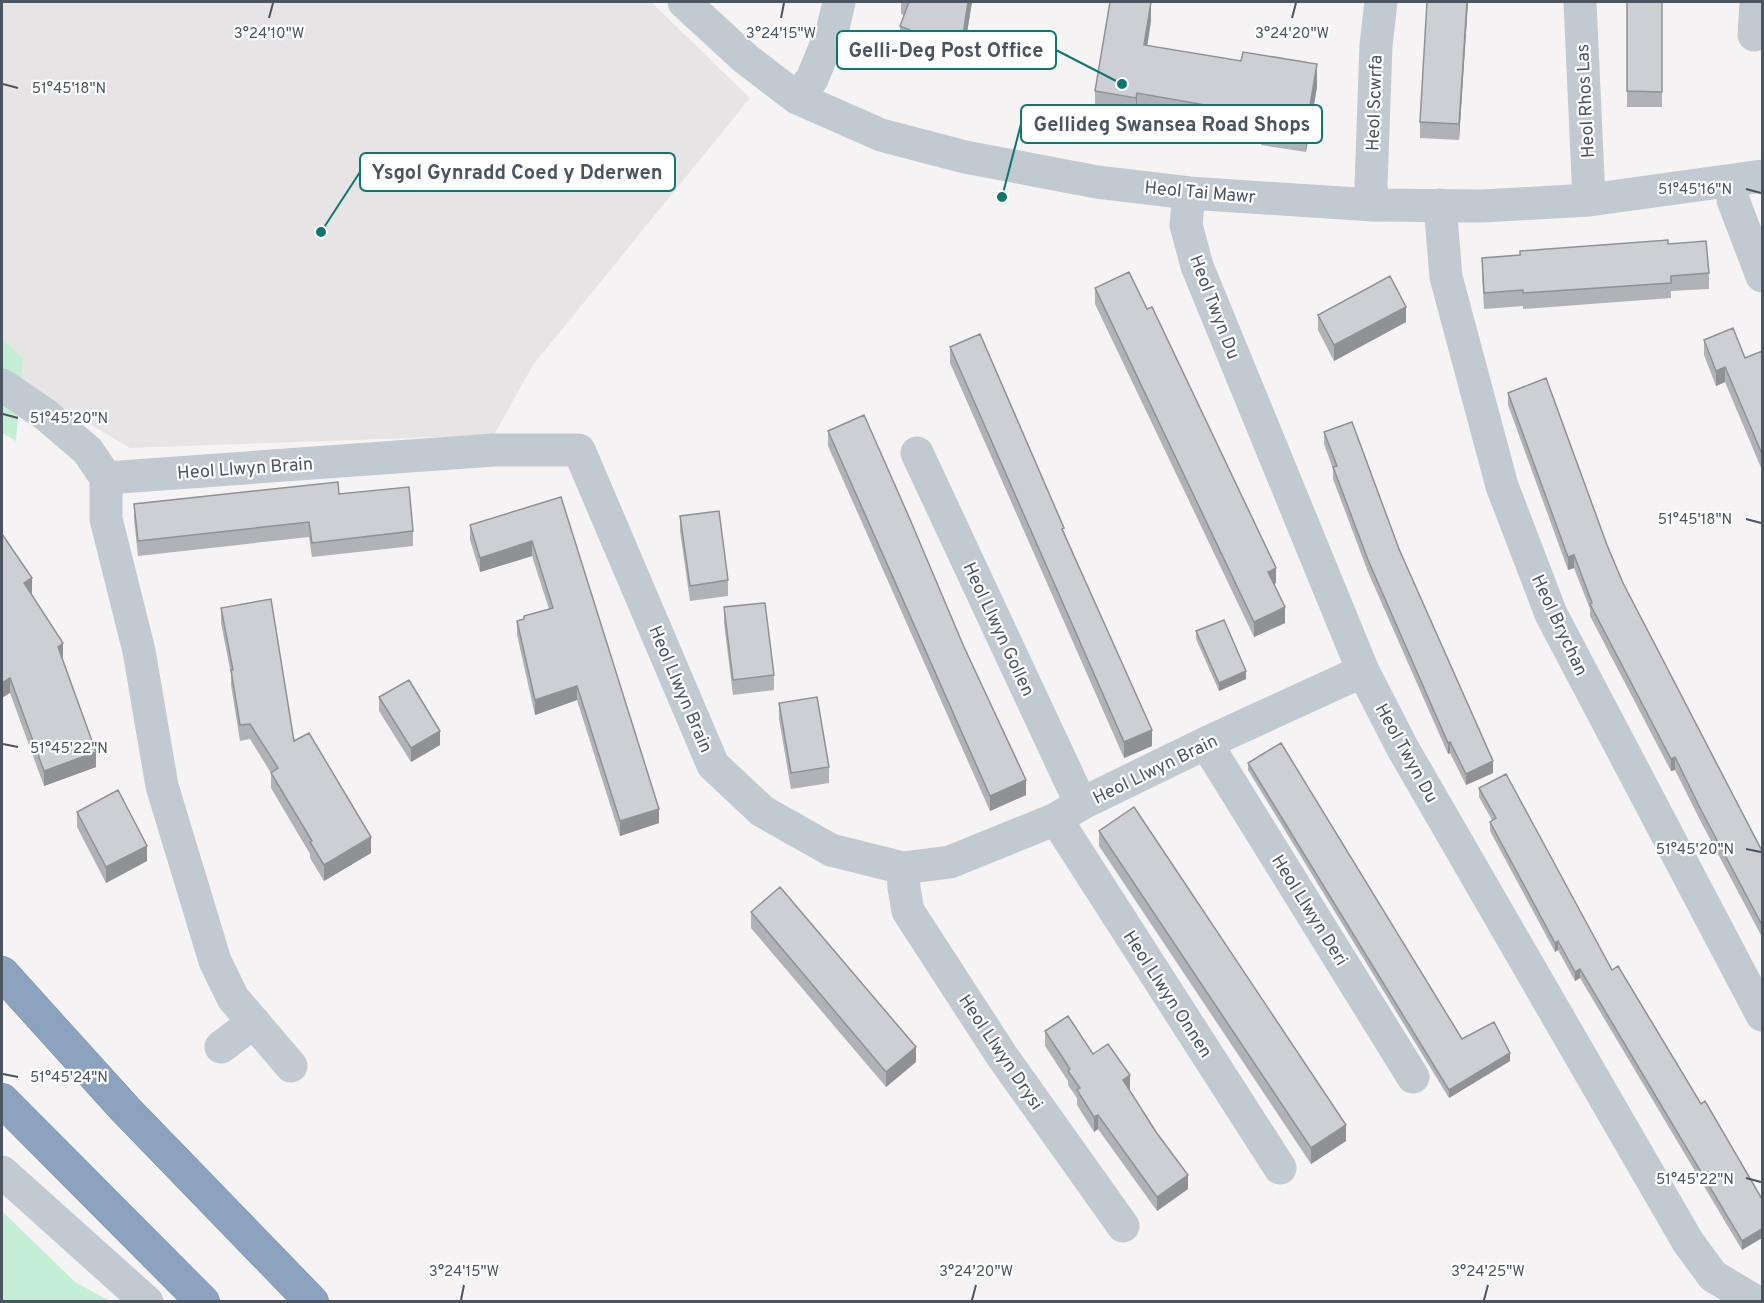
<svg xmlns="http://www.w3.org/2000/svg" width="1764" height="1303" font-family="Overpass,sans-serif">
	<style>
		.education { fill: #e6e4e5 }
		.green { fill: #c4efd6 }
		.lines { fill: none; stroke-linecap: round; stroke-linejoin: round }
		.highway-casing { stroke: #778eab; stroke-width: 34 }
		.minor { stroke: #c1c9d1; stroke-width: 33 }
		.highway { stroke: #8ca3bf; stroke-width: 33 }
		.wall { fill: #b0b2b7 }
		.shaded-wall { fill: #909195 }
		.building { fill: #cdcfd5; stroke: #909195; stroke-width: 1.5 }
		.ticks { fill: none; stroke: #4a5560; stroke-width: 2 }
		.labels { text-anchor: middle; stroke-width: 4.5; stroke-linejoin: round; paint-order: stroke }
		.street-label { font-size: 18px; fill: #4a5560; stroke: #fff }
		.ticks-label { font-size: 15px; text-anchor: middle; fill: #4a5560; stroke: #fff; stroke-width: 4.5; stroke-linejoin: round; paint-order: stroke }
		.leader { fill: none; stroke: #0f766e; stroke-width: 2 }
		.callout-dot { fill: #0f766e; stroke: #fff; stroke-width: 2 }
		.callout { fill: #fff; stroke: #0f766e; stroke-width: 2 }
		.callout-label { font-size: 20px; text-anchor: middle; font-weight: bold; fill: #4a5560 }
	</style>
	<rect width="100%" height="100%" fill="#f5f3f3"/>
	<!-- education -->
	<path class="education" d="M2 2H651L750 98 533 365 494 435 130 448 2 372Z"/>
	<!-- green -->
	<path class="green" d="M2 338 23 359 16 441 2 433Z
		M2 1211 75 1282 110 1301H2Z"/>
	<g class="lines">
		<!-- highway casing -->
		<g class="highway-casing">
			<path id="highway" d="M2 973 125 1109 312 1302
				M2 1100 203 1302"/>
		</g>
		<!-- minor -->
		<path class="minor" d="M684 2 746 59 797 98 881 135 965 157 1097 182 1189 193 1373 205 1483 206 1589 200 1762 176
			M1580 2 1589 200
			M1754 35 1756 2
			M797 98 812 79 833 28 839 2
			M1732 181 1733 200 1762 276
			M1189 193 1186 225 1197 266 1363 671 1402 747 1688 1242 1713 1276 1753 1300 1762 1302
			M1373 205 1371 186 1376 45 1381 2
			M1440 205 1446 277 1502 486 1551 614 1762 1015
			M2 385 46 415 88 451 106 478
			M917 453 1081 804
			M106 478 494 450H579L713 765 762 811 831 850 903 868 950 862 1056 819 1081 804 1206 743 1363 671
			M106 478V519L139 651 162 786 215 961 233 998 291 1066
			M1206 743 1413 1077
			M1056 819 1280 1168
			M903 868 904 888 908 911 1002 1056 1123 1226
			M221 1047 254 1022
			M2 1172 147 1302"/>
		<!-- highway -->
		<use href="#highway" class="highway"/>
	</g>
	<!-- wall -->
	<path class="wall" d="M901 2H972L963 57 939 66H928L917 62 910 53 900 48V26L904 15 901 14Z
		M1151 2V21L1147 45 1317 87 1306 152 1261 145V137L1137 116 1136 121 1095 114V91Z
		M1468 2 1459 140 1420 138V122Z
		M1627 2H1662V107H1627Z
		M1668 244 1709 273V289L1671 291V298L1523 309V306L1484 309 1482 274V258Z
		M1095 288 1276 583 1274 584 1285 623 1254 637 1095 304Z
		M1318 315 1406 322 1334 361 1318 330Z
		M1704 340 1745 358 1762 353V470L1725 382 1716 386 1704 355Z
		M950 347 1064 532 1152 746 1124 758 950 363Z
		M1508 393 1607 545 1623 583 1762 851V937L1701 822 1675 770 1671 771 1590 616V609L1574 568 1568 570 1508 405Z
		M828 431 1026 795 990 811 828 446Z
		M1324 432 1399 549 1493 773 1466 785 1450 753 1448 754 1368 572 1333 479V469L1324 444Z
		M339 494 413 531V546L312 557 309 537 138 556 134 519V504Z
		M561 497 659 823 620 836 577 700 535 715 517 635V621L524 619V616L549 609 532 556 480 572 470 540V525Z
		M680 516 728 580V596L690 601 680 531Z
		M2 534 32 593H31L63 658 62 659 96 767 44 786 10 693Z
		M724 607 774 675V690L733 695 724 623Z
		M221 608 294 741 371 853 324 881 310 858V854L271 788V773L250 739 240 741 231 685V674L221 623Z
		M1196 631 1246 679 1219 691 1196 639Z
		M379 697 440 745 411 762 379 711Z
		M779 703 829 767V783L791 789 779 719Z
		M1248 763 1462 1039 1510 1061 1449 1098 1248 770Z
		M1479 788 1612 970 1762 1199 1742 1250 1580 978 1575 981 1558 950 1555 952 1490 831V822L1492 820 1479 797Z
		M77 812 147 861 106 883 77 827Z
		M1099 831 1346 1141 1311 1164 1099 846Z
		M751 912 916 1062 886 1087 751 928Z
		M1045 1031 1093 1054 1130 1090 1188 1189 1157 1211 1098 1129 1094 1132 1077 1105V1098L1068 1085V1081L1045 1046Z"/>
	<!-- shaded-wall -->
	<path class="shaded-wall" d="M968 2H972L963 57 939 66V44Z
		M1151 2V21L1144 67V45Z
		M1467 2H1468L1459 140V124Z
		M1317 64V87L1306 152V129Z
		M1137 93V116L1136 121V98Z
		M1406 307V322L1334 361V345Z
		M1725 367V382L1716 386V371Z
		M532 541V556L480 572V558Z
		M1574 555V568L1568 570V557Z
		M1276 568V583L1268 587V572Z
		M32 578V593L24 598V583Z
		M1285 607V623L1254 637V622Z
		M63 643V658L58 662V647Z
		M1246 671V679L1219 691V683Z
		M10 678V693L2 698V683Z
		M577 686V700L535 715V700Z
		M1152 730V746L1124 758V742Z
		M440 731V745L411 762V748Z
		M1450 742V753L1448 754V743Z
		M96 752V767L44 786V771Z
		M1675 757V770L1671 771V759Z
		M1493 761V773L1466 785V774Z
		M1026 780V795L990 811V796Z
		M659 809V823L620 836V821Z
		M371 837V853L324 881V865Z
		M147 846V861L106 883V867Z
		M1558 941V950L1555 952V943Z
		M1580 969V978L1575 981V972Z
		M916 1047V1062L886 1087V1072Z
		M1510 1053V1061L1449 1098V1090Z
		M1130 1075V1090L1123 1095V1080Z
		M1098 1115V1129L1094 1132V1117Z
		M1346 1125V1141L1311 1164V1148Z
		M1188 1175V1189L1157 1211V1197Z
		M1762 1229V1238L1742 1250V1241Z"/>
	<!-- building -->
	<path class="building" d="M909 2H968L963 35 939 44H928L917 40 910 30 900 26Z
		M1110 2H1151L1144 45 1241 61 1243 52 1317 64 1306 129 1261 122 1263 115 1137 93 1136 98 1095 91Z
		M1427 2H1467L1459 124 1420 122Z
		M1627 2H1662V92L1627 91Z
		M1668 240V244L1706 241 1709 273 1671 276V283L1523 293V290L1484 293 1482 258 1520 255V251Z
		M1129 272 1147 309 1152 307 1276 568 1268 572 1285 607 1254 622 1095 288Z
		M1390 276 1406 307 1334 345 1318 315Z
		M1733 328 1745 358 1762 351V454L1725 367 1716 371 1704 340Z
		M980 334 1064 528 1062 529 1152 730 1124 742 950 347Z
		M1546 378 1607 545 1623 583 1762 851V925L1701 810 1675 757 1671 759 1590 604 1592 603 1574 555 1568 557 1508 393Z
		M864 415 909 517 964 647 1026 780 990 796 828 431Z
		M1352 422 1399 549 1493 761 1466 774 1450 742 1448 743 1368 560 1333 467 1337 466 1324 432Z
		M338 482 339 494 409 487 413 531 312 543 309 522 138 541 134 504Z
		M561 497 659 809 620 821 577 686 535 700 517 621 524 619V616L553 608 532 541 480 558 470 525Z
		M719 511 728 580 690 586 680 516Z
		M2 534 32 578 24 583 63 643 58 647 96 752 44 771 10 678 2 683Z
		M271 599 294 741 309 733 371 837 324 865 310 842 312 841 271 773 278 768 250 724 240 725 231 670H233L221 608Z
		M765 603 774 675 733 680 724 607Z
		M1224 620 1246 671 1219 683 1196 631Z
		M409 680 440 731 411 748 379 697Z
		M817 697 829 767 791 773 779 703Z
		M1281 743 1462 1039 1494 1022 1510 1053 1449 1090 1248 763Z
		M1506 774 1612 970 1618 966 1701 1104 1705 1101 1762 1199V1229L1742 1241 1580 969 1575 972 1558 941 1555 943 1490 822 1496 818 1479 788Z
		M118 790 147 846 106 867 77 812Z
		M1134 807 1346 1125 1311 1148 1099 831Z
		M780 887 916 1047 886 1072 751 912Z
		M1068 1016 1093 1054 1108 1044 1130 1075 1123 1080 1156 1132 1188 1175 1157 1197 1098 1115 1094 1117 1077 1090 1080 1088 1068 1071 1070 1069 1045 1031Z"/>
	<!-- ticks -->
	<path class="ticks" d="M269 18 273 3M781 18 784 3M1292 18 1296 3M3 84 18 88M1746 189 1761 193M3 414 18 418M1746 519 1761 523M3 744 18 747M1746 849 1761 852M3 1074 18 1077M1746 1178 1761 1182M461 1300 464 1285M972 1300 976 1285M1484 1300 1488 1285"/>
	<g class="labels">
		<!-- street labels -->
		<g class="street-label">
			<text transform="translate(1585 101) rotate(-93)" y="6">Heol Rhos Las</text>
			<text transform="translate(1374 103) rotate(-88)" y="6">Heol Scwrfa</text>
			<text transform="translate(1200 192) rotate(5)" y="6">Heol Tai Mawr</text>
			<text transform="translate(1215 307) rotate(69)" y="6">Heol Twyn Du</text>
			<text transform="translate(245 468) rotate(-4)" y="6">Heol Llwyn Brain</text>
			<text transform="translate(1560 625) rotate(65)" y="6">Heol Brychan</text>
			<text transform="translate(999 629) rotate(65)" y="6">Heol Llwyn Gollen</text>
			<text transform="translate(681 689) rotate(67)" y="6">Heol Llwyn Brain</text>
			<text transform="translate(1407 753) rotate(61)" y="6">Heol Twyn Du</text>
			<text transform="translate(1155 769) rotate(-26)" y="6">Heol Llwyn Brain</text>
			<text transform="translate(1310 910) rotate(58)" y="6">Heol Llwyn Deri</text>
			<text transform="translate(1168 994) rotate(57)" y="6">Heol Llwyn Onnen</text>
			<text transform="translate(1001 1052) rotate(56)" y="6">Heol Llwyn Drysi</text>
		</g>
	</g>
	<g class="ticks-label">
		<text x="269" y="38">3°24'10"W</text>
		<text x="781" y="38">3°24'15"W</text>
		<text x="1292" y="38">3°24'20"W</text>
		<text x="69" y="93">51°45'18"N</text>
		<text x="1695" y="194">51°45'16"N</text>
		<text x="69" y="423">51°45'20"N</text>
		<text x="1695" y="524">51°45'18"N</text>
		<text x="69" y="753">51°45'22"N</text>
		<text x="1695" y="854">51°45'20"N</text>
		<text x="69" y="1082">51°45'24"N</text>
		<text x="1695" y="1184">51°45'22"N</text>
		<text x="464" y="1276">3°24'15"W</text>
		<text x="976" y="1276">3°24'20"W</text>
		<text x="1488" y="1276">3°24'25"W</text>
	</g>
	<!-- callouts -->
	<path class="leader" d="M1122 84L1056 50M1002 197L1021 124M321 232L360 172"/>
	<g class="callout-dot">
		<circle cx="1122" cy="84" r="6"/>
		<circle cx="1002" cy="197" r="6"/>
		<circle cx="321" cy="232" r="6"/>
	</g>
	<g class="callout">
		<rect x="837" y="31" width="219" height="38" rx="6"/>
		<rect x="1021" y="105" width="301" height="38" rx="6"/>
		<rect x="360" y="153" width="315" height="38" rx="6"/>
	</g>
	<g class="callout-label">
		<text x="946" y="57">Gelli-Deg Post Office</text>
		<text x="1172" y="131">Gellideg Swansea Road Shops</text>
		<text x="517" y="179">Ysgol Gynradd Coed y Dderwen</text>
	</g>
	<!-- border -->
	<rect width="1764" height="1303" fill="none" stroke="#4a5560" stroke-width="6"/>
</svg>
